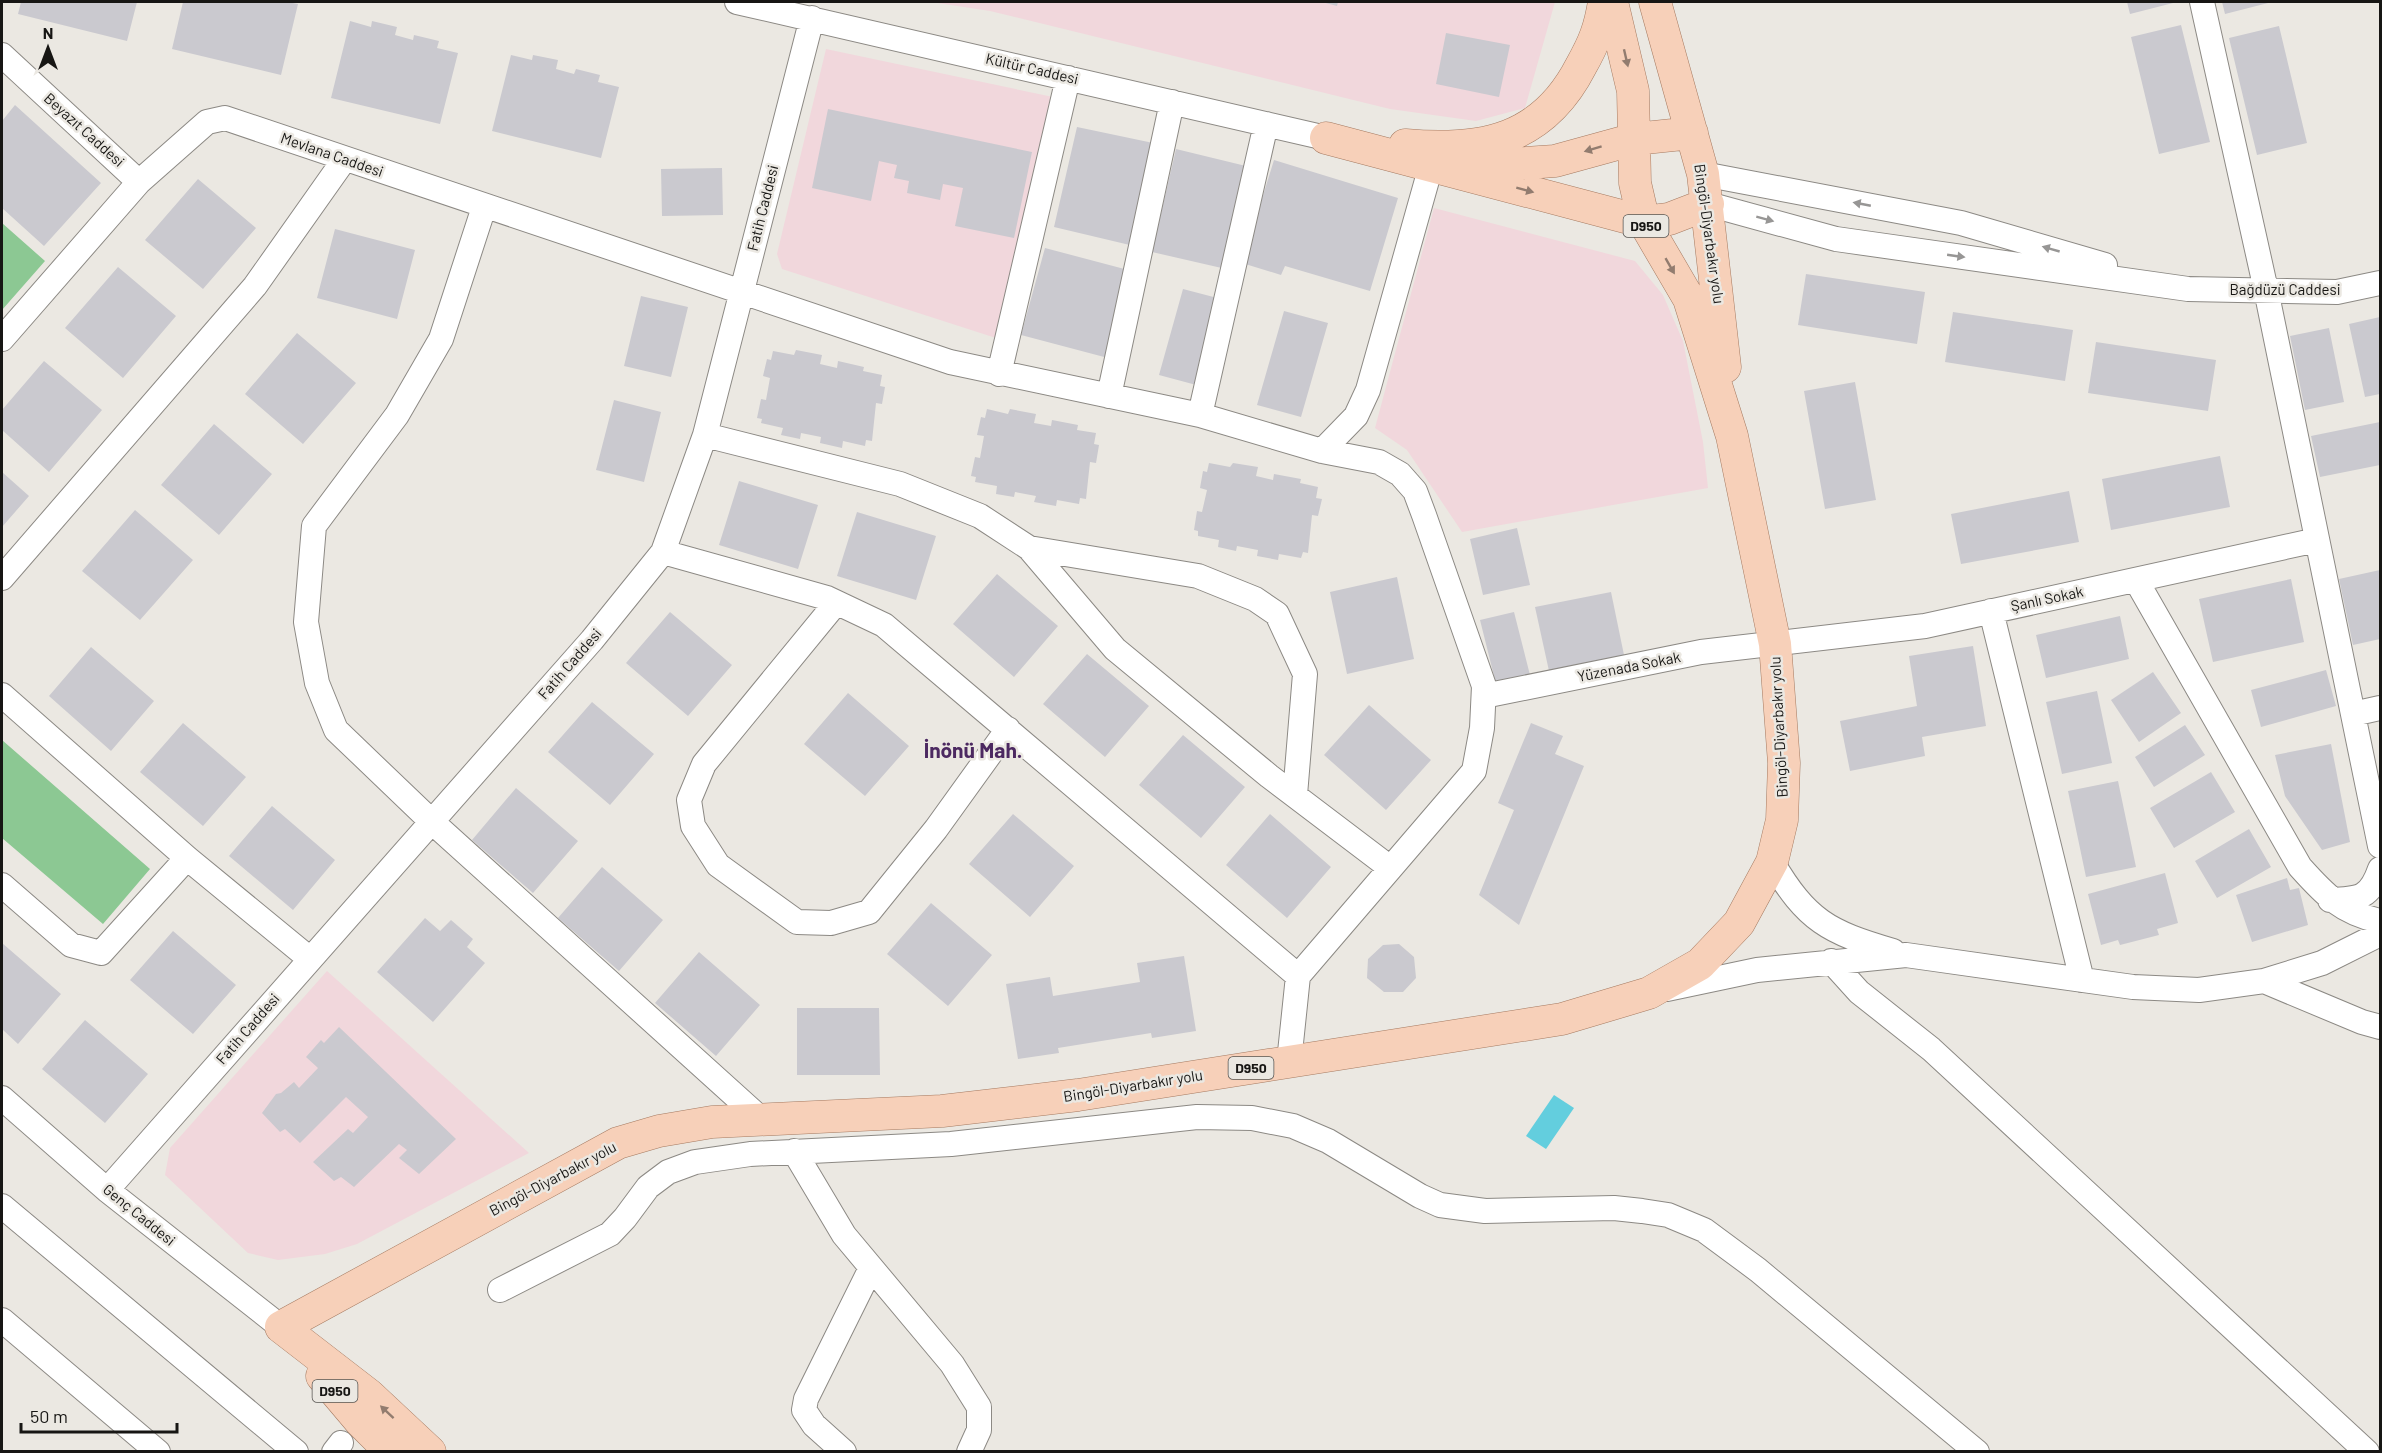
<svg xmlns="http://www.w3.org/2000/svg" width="2382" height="1453" font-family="Barlow,sans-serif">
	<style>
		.education { fill: #f1d7dc }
		.green { fill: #8cc893 }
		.water { fill: #63cede }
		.building { fill: #cac9cf }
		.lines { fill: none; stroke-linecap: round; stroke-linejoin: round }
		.minor-casing { stroke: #8c8984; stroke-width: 26 }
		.major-casing { stroke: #a57a61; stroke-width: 33 }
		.minor { stroke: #fff; stroke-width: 24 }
		.major { stroke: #f7d0b9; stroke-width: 32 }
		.oneway { fill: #927c6f }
		.oneway2 { fill: #979695 }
		.labels { text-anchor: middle; stroke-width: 5; stroke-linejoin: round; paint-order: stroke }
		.shield { fill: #ebe8e2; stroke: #575552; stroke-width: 1.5 }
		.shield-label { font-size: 14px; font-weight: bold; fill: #171614 }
		.street-label { font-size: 15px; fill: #171614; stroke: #ebe8e2 }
		.district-label { font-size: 21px; font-weight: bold; fill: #4c2961; stroke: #ebe8e2 }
	</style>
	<rect width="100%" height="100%" fill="#ebe8e2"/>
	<!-- education -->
	<path class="education" d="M931 2H1555L1525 108 1476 121 1390 109 990 11Z
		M826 49 1053 97 999 339 782 269 777 254Z
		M1434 208 1635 261 1663 295 1683 341 1703 442 1708 488 1462 532 1407 450 1375 428Z
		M327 971 529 1153 357 1244 325 1254 278 1260 248 1253 165 1175 170 1148Z"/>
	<!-- green -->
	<path class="green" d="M2 223 45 261 2 310Z
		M2 740 150 869 103 924 2 838Z"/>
	<!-- water -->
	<path class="water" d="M1554 1095 1574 1108 1546 1149 1526 1136Z"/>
	<!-- building -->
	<path class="building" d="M21 2H137L127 41 18 14Z
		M183 2H287L298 4 281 75 172 49Z
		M1322 2H1338L1337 6Z
		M2127 2H2177L2130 14Z
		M2222 2H2272L2225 14Z
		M350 21 371 27 372 21 397 27 395 35 413 40 414 35 439 41 437 48 458 53 440 124 331 98Z
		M2181 25 2210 142 2159 154 2131 37Z
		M2279 26 2307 143 2257 155 2229 38Z
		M1446 33 1510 45 1499 97 1436 84Z
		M511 55 532 60 533 55 558 60 556 69 574 74 576 69 600 75 598 82 619 87 601 158 492 131Z
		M15 105 101 183 44 246 2 208V121Z
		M828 109 1032 152 1014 238 955 226 963 188 943 184 940 200 907 193 909 181 894 178 897 165 879 161 871 201 812 188Z
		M1077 127 1158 144 1134 246 1054 227Z
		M1176 149 1250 167 1226 269 1152 252Z
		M1274 160 1398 198 1370 291 1285 266 1281 275 1242 263Z
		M722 168 723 215 662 216 661 169Z
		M198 179 256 228 203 289 145 240Z
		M335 229 415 250 397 319 317 298Z
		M1045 248 1132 271 1108 358 1021 335Z
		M118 267 176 316 123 378 65 328Z
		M1806 274 1925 292 1917 344 1798 325Z
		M1183 289 1225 300 1200 386 1159 375Z
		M641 296 688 307 671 377 624 366Z
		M1284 311 1328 323 1301 417 1257 405Z
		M1953 312 2073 330 2065 381 1945 362Z
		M2380 317V394L2365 397 2349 324Z
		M2329 328 2344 402 2305 410 2290 336Z
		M297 333 356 383 303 444 245 394Z
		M2096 342 2216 360 2208 411 2088 393Z
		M796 350 822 355 820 364 837 368 838 361 864 367 863 371 882 375 880 386 885 387 882 404 876 403 872 441 866 440 865 446 843 441 842 448 820 443 821 437 801 433 800 439 781 435 783 428 761 423 762 419 757 418 761 399 766 400 770 378 763 376 767 359 771 360 773 351 794 355Z
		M44 361 102 410 49 472 2 430V410Z
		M1855 382 1876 500 1825 509 1804 391Z
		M614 400 661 412 644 482 596 470Z
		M987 409 1008 414 1010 409 1036 414 1034 423 1051 426 1052 420 1078 425 1077 430 1096 433 1094 444 1099 445 1096 463 1090 462 1086 499 1080 498 1079 504 1057 500 1056 506 1034 502 1036 496 1015 492 1014 497 996 494 997 486 975 482 976 477 971 476 975 457 980 458 984 436 977 435 981 417 985 418Z
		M2380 422V465L2320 477 2311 436Z
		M214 424 272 474 219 535 161 485Z
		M2220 456 2230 507 2111 530 2102 479Z
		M1209 463 1230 467 1233 463 1258 467 1256 476 1273 480 1274 474 1301 479 1300 483 1318 487 1316 498 1322 499 1318 516 1312 515 1308 553 1303 552 1301 558 1279 554 1278 560 1257 556 1258 550 1237 546 1236 551 1218 547 1219 540 1198 536V531L1194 530 1197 511 1202 512 1207 490 1200 488 1203 471 1207 472Z
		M2 472 29 496 2 527Z
		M739 481 818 505 798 569 719 545Z
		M2069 491 2079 542 1961 564 1951 514Z
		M135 510 193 560 140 620 82 571Z
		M857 512 936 536 916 600 837 576Z
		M1517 528 1530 585 1483 595 1470 539Z
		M2380 570V639L2353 645 2339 579Z
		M997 574 1058 626 1014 677 953 624Z
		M1397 577 1414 659 1347 674 1330 592Z
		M2291 579 2304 642 2213 662 2199 599Z
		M1611 592 1624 655 1549 671 1535 607Z
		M670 612 732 665 688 716 626 663Z
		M1514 612 1530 675 1496 684 1480 620Z
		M2120 616 2129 659 2046 678 2036 635Z
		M1973 646 1986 726 1922 737 1925 756 1850 771 1840 721 1917 706 1909 656Z
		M91 647 154 701 111 751 49 696Z
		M1087 654 1149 706 1105 757 1043 704Z
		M2326 670 2336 706 2261 727 2251 690Z
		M2153 672 2181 713 2139 742 2111 700Z
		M2097 691 2112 763 2062 774 2046 702Z
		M848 693 909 746 865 796 804 744Z
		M592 702 654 754 610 805 548 752Z
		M1369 705 1431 760 1386 810 1324 755Z
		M183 723 246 777 203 826 140 772Z
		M1531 723 1563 736 1555 754 1584 766 1519 925 1479 895 1514 810 1498 803Z
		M2185 725 2205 755 2154 787 2135 757Z
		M1183 735 1245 787 1201 838 1139 785Z
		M2331 744 2350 842 2322 850 2285 796 2275 755Z
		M2211 772 2235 812 2174 848 2150 808Z
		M2118 781 2136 867 2086 877 2068 791Z
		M516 788 578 841 533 893 472 840Z
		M272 806 335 860 293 910 229 856Z
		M1013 814 1074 866 1030 917 969 864Z
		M1270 814 1331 867 1287 918 1226 865Z
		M2249 829 2271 867 2217 898 2195 861Z
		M602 867 663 920 619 971 558 918Z
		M2165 873 2178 923 2157 929 2159 935 2120 945 2118 940 2101 945 2088 894Z
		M2287 878 2290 890 2299 888 2308 925 2252 942 2236 895Z
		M931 903 992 955 948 1006 887 954Z
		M425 918 440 931 451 920 473 939 467 947 485 963 433 1022 377 972Z
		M173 931 236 985 193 1034 130 980Z
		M2 943 61 994 18 1044 2 1029Z
		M1399 944 1414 957 1416 978 1403 992H1384L1367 978 1368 959 1383 945Z
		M699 952 760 1005 716 1056 655 1003Z
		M1184 956 1196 1031 1152 1038 1151 1033 1058 1048 1059 1053 1018 1059 1006 984 1050 977 1053 996 1140 982 1137 963Z
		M797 1008H879L880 1075H797Z
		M85 1020 148 1074 105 1123 42 1069Z
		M339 1027 456 1139 419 1174 399 1158 407 1150 399 1144 354 1187 341 1177 334 1181 313 1162 348 1129 353 1133 368 1117 346 1097 300 1143 285 1129 280 1132 262 1113 276 1094 281 1093 294 1082 299 1088 318 1068 306 1057 321 1040 324 1043Z"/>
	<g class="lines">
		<!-- minor casing -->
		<g class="minor-casing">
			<path id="minor" d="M737 2 1326 138
				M2202 2 2266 290 2380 846
				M2 55 139 182
				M1703 174 1961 223 2105 265
				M1708 204 1836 239 2188 289 2337 292 2380 283
				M484 207 441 339 397 415 314 526 306 622 317 683 336 730 431 821 761 1119
				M2 339 139 182 207 122 225 118 950 362 1200 415 1322 451 1379 462 1400 474 1415 491 1424 515 1484 686 1482 728 1474 771 1298 976 1289 1062
				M999 374 1068 78
				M1109 396 1172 102
				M1200 415 1266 124
				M705 435 900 484 980 516 1029 548 1115 649 1269 776 1389 867
				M1322 451 1356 416 1368 390 1431 166
				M1029 548 1198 576 1255 599 1277 614 1305 674 1295 795
				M663 552 827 598 884 625 1298 976
				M2 578 255 286 344 160
				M2136 580 2300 867C2325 895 2342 913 2380 921
				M836 603 704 764 689 800 693 826 718 865 797 922 831 923 869 912 936 829 1008 729
				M1991 611 2082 980
				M2 695 187 858 310 959
				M1484 696 1701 652 1925 626 2317 540
				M2353 714 2380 708
				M1772 862C1807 921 1828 932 1893 951
				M2 885 71 945 101 953 187 858
				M2330 900C2360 899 2370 898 2380 869
				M1831 961 1859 992 1931 1049 2367 1452
				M2264 981 2362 1022 2380 1027
				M1667 989 1757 970 1906 955 2133 987 2199 990 2264 981 2322 963 2380 934
				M2 1098 107 1190 281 1327
				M794 1151 844 1235 952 1364 979 1407V1430L969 1452
				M107 1190 592 640 663 552 705 435 812 18
				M2 1206 296 1452
				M500 1290 610 1234 625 1218 648 1187 668 1172 695 1162 750 1154 951 1144 1197 1117 1252 1118 1293 1126 1328 1141 1420 1196 1440 1205 1485 1211 1614 1208 1642 1211 1668 1215 1704 1230 1758 1270 1977 1452
				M2 1320 158 1452
				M334 1452 341 1443
				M844 1452 814 1425 804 1410 806 1399 871 1268"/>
		</g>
		<!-- major casing -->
		<g class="major-casing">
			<path id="major" d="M1655 2 1703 174 1725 367
				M1326 138 1644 222 1669 219 1708 204
				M1405 145C1483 152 1543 140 1581 66 1594 43 1600 28 1604 2
				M1473 161 1512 164 1555 161 1635 139 1692 133
				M281 1327 618 1143 659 1131 712 1122 942 1111 1078 1095 1562 1019 1649 993 1700 964 1739 923 1772 862 1782 820 1784 763 1775 644 1732 436 1689 299 1644 222 1635 183 1633 91 1612 2
				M281 1327 369 1395 430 1452
				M322 1376 360 1421 391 1452"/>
		</g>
		<!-- minor -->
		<use href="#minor" class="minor"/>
		<!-- major -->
		<use href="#major" class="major"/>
	</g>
	<!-- one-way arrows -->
	<defs><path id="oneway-solid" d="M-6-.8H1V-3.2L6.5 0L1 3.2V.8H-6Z" transform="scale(1.5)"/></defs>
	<g class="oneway">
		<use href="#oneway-solid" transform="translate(1626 58) rotate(77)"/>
		<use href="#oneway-solid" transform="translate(1593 149) rotate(163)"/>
		<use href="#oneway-solid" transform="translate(1525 190) rotate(15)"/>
		<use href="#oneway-solid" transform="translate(1670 266) rotate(60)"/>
		<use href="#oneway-solid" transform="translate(387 1412) rotate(-137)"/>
	</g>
	<g class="oneway2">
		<use href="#oneway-solid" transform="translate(1862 204) rotate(-169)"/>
		<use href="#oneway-solid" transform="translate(1765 219) rotate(15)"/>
		<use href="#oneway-solid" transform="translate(2051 249) rotate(-164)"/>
		<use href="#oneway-solid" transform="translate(1956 256) rotate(8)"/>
	</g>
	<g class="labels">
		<!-- shield labels -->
		<g class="shield">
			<rect x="1623.5" y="215" width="45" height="22" rx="4.5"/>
			<rect x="1228.5" y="1057" width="45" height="22" rx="4.5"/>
			<rect x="312.5" y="1380" width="45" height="22" rx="4.5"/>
		</g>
		<g class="shield-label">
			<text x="1646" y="231">D950</text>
			<text x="1251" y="1073">D950</text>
			<text x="335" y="1396">D950</text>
		</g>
		<!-- street labels -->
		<g class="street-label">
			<text transform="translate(1032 69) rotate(13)" y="5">Kültür Caddesi</text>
			<text transform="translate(84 130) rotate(42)" y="5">Beyazıt Caddesi</text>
			<text transform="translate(332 155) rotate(19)" y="5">Mevlana Caddesi</text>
			<text transform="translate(763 208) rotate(-76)" y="5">Fatih Caddesi</text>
			<text transform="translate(1709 234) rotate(82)" y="5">Bingöl-Diyarbakır yolu</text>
			<text x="2285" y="295">Bağdüzü Caddesi</text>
			<text transform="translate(2047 599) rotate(-12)" y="5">Şanlı Sokak</text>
			<text transform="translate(570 664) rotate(-49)" y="5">Fatih Caddesi</text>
			<text transform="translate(1629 667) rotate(-11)" y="5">Yüzenada Sokak</text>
			<text transform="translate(1779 727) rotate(-93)" y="5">Bingöl-Diyarbakır yolu</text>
			<text transform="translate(248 1029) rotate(-49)" y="5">Fatih Caddesi</text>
			<text transform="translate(1133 1086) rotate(-9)" y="5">Bingöl-Diyarbakır yolu</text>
			<text transform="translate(553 1179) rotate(-28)" y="5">Bingöl-Diyarbakır yolu</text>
			<text transform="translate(139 1215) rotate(39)" y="5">Genç Caddesi</text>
		</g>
		<!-- district labels -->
		<g class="district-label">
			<text x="973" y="758">İnönü Mah.</text>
		</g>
	</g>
	<!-- border -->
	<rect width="2382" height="1453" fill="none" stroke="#171614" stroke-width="6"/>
	<!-- north arrow -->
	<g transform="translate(48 48)" stroke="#ebe8e2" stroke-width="4.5" paint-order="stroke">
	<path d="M0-4.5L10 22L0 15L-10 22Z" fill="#171614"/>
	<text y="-9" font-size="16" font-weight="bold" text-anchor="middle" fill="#171614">N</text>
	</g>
	<!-- scale -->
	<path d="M21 1423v9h156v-9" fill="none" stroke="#171614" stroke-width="3"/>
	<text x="30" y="1423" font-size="18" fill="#171614" stroke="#ebe8e2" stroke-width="4.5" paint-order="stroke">50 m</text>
</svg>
